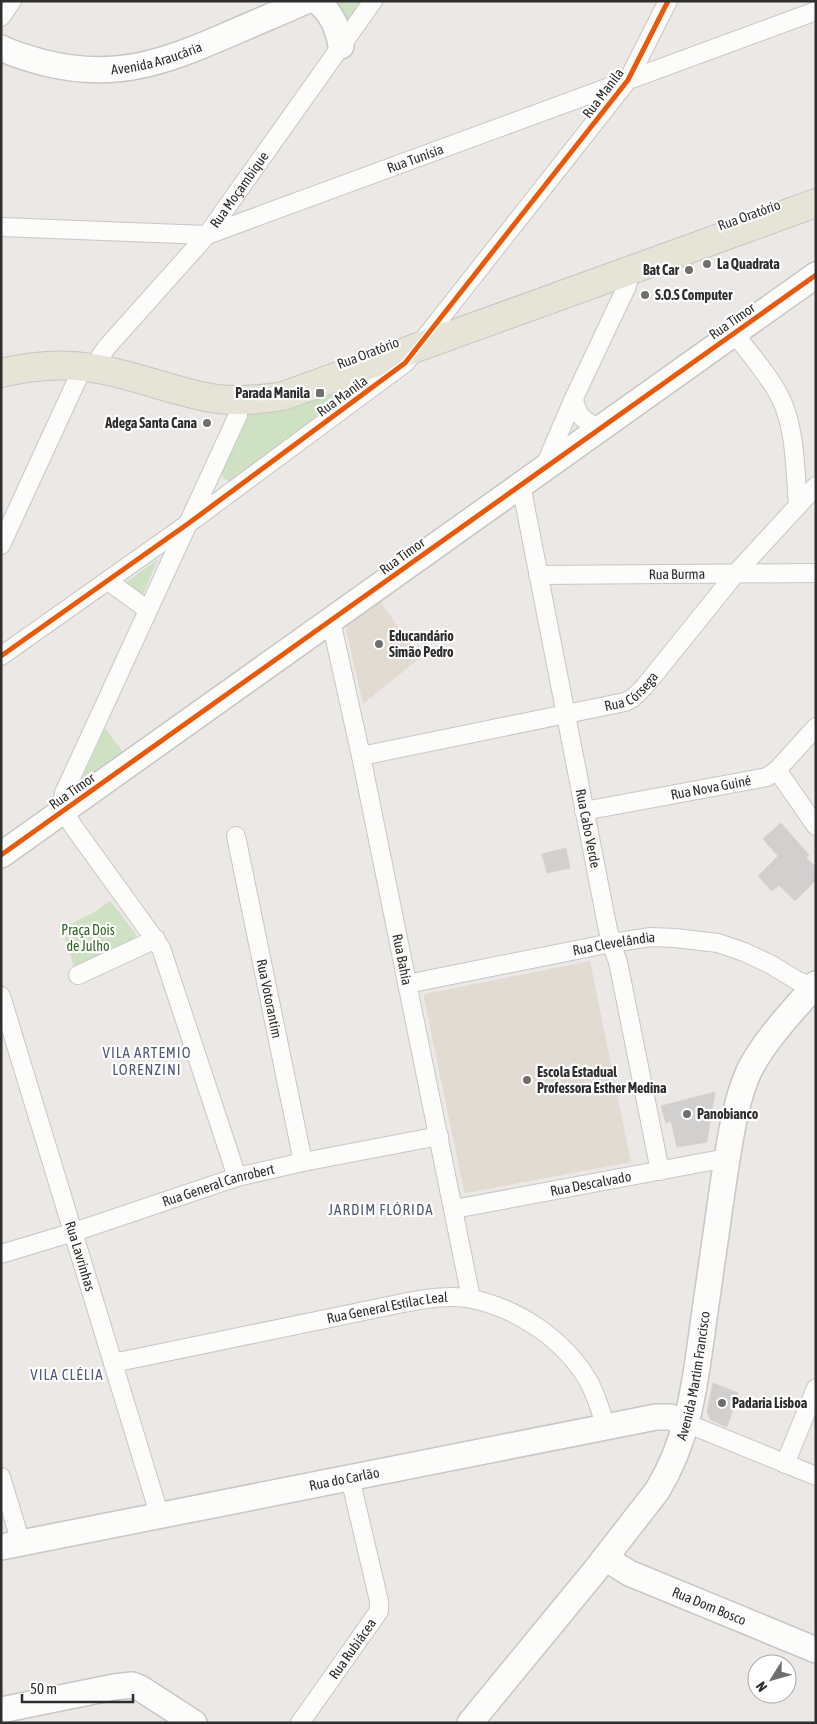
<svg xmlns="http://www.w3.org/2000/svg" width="817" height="1724" font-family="'Asap Condensed',sans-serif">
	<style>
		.education { fill: #e1dbd2 }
		.green { fill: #cee1c2 }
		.building { fill: #d2d0ce; stroke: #d6d4d1 }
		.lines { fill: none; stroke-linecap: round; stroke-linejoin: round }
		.street-casing { stroke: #c8c6c7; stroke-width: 20 }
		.secondary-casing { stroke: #c8c6c7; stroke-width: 28 }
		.primary-casing { stroke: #c6c5c4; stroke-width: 30 }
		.street { stroke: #fcfcfb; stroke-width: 18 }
		.secondary { stroke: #fcfcfb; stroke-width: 25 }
		.primary { stroke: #e6e3d7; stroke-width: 28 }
		.cycleway-casing { stroke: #fff; stroke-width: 8 }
		.cycleway { stroke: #e8590c; stroke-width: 5 }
		.poi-dot { fill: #706f6e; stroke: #fff; stroke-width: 2 }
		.labels { text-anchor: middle; stroke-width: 4.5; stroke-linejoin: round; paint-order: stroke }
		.street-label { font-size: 14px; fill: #2e2e2e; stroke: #fff }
		.poi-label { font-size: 14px; font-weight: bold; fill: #2e2e2e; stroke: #fff; text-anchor: start }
		.park-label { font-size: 14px; fill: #306425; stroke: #fff }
		.neighbourhood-label { font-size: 15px; letter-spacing: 1px; fill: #53597a; stroke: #fff }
	</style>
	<rect width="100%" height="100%" fill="#ebe8e5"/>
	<!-- education -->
	<path class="education" d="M380 601 420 658 363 704 346 630 348 622Z
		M590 961 631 1162 466 1193 464 1191 424 998 425 994Z"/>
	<!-- green -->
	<path class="green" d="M340 1H363L347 25 333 4Z
		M372 378 232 481H228L222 476V472L250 413Z
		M158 559 142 597 125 583Z
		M105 728 126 756 80 785V783Z
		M110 901 135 933 136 935 134 939 74 967 62 928 95 912Z"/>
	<!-- building -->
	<path class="building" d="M781 823 809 855 806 858 816 867V880L795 901 779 885 772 891 758 876 778 856 763 839Z
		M566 848 570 868 547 873 542 854Z
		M715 1092 707 1142 677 1147 671 1121 666 1123 661 1106Z
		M713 1383 738 1393 727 1427 711 1420 707 1412Z"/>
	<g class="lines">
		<!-- street casing -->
		<g class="street-casing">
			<g id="street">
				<path d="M1 17 12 1"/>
				<path id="s1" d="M1 227 207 235 816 11"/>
				<path d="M734 333C750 354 769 375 781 399 796 431 795 471 798 505"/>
				<path id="s2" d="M93 368 106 348 207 235 373 1"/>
				<path d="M574 398C576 415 585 423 601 428"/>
				<path d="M544 468 574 398 626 288 632 269"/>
				<path id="s3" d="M521 485 607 925 611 943 618 962 660 1171"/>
				<path d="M1 545 83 367"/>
				<path id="s4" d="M538 575 816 573"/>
				<path d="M108 581 148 610"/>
				<path id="s5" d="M331 621 361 756 471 1298"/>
				<path d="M1 656 189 523 405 363 628 80 668 1"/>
				<path id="s6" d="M361 756 625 702 633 698 645 686 736 573 816 486"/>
				<path d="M777 770 816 826"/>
				<path id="s7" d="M584 811 767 777 777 770 816 727"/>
				<path id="s8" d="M236 836 303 1162"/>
				<path d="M78 975 156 939"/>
				<path id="s9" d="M407 984 611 943 651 937 675 938 718 943 744 952 770 964 798 981 816 988"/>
				<path id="s10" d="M1 996 160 1517"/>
				<path d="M237 1177 161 948 73 826C65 813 60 809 64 793L238 415"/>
				<path id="s11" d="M454 1209 727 1158"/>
				<path id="s12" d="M1 1254 74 1232 237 1177 303 1162 439 1136"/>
				<path id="s13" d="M113 1363 403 1303C425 1299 451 1294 472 1299 519 1309 563 1339 588 1380 596 1395 601 1411 606 1427"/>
				<path d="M686 1423 816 1476"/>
				<path d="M785 1464 816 1388"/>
				<path d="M1 1477 21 1543"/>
				<path id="s14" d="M300 1723 379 1611V1601L350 1478"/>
			</g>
		</g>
		<!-- secondary casing -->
		<g class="secondary-casing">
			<g id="secondary">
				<path d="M317 1C332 13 338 28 341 46"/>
				<path id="s15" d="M1 48C15 55 30 59 45 63 115 80 162 63 225 36 252 24 279 13 306 1"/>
				<path d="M1 855 816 275"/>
				<path id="s16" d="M1 1547 656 1417H670L686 1423"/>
				<path id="s17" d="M605 1558 629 1573 816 1650"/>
				<path d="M1 1710 114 1687 132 1685 140 1688 194 1723"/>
				<path id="s18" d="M470 1723 594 1572 657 1491C689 1439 695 1384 703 1325 710 1276 717 1227 724 1178 730 1142 734 1105 749 1071 765 1039 793 1011 816 984"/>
			</g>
		</g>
		<!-- primary casing -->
		<g class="primary-casing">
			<path id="primary" d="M1 373C31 366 62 363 92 368 133 374 171 391 211 398 235 402 259 400 283 396L816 203"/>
		</g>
		<!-- street -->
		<use href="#street" class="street"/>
		<!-- secondary -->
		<use href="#secondary" class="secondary"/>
		<!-- primary -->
		<use href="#primary" class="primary"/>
		<!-- cycleway casing -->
		<g class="cycleway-casing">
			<path id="cycleway" d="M1 656 189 523 405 363 628 80 668 1
				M1 855 816 275"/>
		</g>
		<!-- cycleway -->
		<use href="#cycleway" class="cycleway"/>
	</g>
	<!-- markers -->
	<g class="poi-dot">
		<circle cx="707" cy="264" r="5"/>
		<circle cx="689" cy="270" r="5"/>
		<circle cx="645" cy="295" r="5"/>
		<rect x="315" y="388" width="10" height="10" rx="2.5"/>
		<circle cx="207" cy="423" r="5"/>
		<circle cx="379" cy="644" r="5"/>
		<circle cx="527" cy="1080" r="5"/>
		<circle cx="687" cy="1114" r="5"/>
		<circle cx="722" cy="1403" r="5"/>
	</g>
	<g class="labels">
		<!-- street labels -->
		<g class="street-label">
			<text dy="5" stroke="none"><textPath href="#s15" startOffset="160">Avenida Araucária</textPath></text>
			<text transform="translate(603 93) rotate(-53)" y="5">Rua Manila</text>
			<text dy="5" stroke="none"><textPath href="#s1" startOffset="428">Rua Tunísia</textPath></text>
			<text dy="5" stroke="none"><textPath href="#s2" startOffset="231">Rua Moçambique</textPath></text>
			<text transform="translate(749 215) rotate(-20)" y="5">Rua Oratório</text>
			<text transform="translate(732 321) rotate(-35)" y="5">Rua Timor</text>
			<text transform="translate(368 353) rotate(-21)" y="5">Rua Oratório</text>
			<text transform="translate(342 396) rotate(-36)" y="5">Rua Manila</text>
			<text transform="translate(402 556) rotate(-36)" y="5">Rua Timor</text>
			<text dy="5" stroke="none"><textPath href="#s4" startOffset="139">Rua Burma</textPath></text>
			<text dy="5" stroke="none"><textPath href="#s6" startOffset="280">Rua Córsega</textPath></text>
			<text dy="5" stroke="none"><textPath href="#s7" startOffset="129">Rua Nova Guiné</textPath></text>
			<text transform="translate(72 791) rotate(-35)" y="5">Rua Timor</text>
			<text dy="5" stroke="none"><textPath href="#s3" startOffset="350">Rua Cabo Verde</textPath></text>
			<text dy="5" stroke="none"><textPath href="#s9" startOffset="211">Rua Clevelândia</textPath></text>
			<text dy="5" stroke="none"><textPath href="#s5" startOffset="346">Rua Bahia</textPath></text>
			<text dy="5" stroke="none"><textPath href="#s8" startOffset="166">Rua Votorantim</textPath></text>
			<text dy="5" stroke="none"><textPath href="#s11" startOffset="139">Rua Descalvado</textPath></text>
			<text dy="5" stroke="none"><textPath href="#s12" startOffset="228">Rua General Canrobert</textPath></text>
			<text dy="5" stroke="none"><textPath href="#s10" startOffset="272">Rua Lavrinhas</textPath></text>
			<text dy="5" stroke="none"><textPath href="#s13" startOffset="280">Rua General Estilac Leal</textPath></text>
			<text dy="5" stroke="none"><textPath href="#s18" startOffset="420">Avenida Martim Francisco</textPath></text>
			<text dy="5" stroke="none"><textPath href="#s16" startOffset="350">Rua do Carlão</textPath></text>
			<text dy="5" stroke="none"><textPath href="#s17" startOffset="115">Rua Dom Bosco</textPath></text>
			<text dy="5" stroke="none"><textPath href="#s14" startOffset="91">Rua Rubiácea</textPath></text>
		</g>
		<!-- poi labels -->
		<g class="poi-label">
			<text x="717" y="269">La Quadrata</text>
			<text x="679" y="275" text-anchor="end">Bat Car</text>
			<text x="655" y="300">S.O.S Computer</text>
			<text x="310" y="398" text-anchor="end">Parada Manila</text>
			<text x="197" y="428" text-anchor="end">Adega Santa Cana</text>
			<text x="389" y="641">Educandário<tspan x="389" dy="16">Simão Pedro</tspan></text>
			<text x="537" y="1077">Escola Estadual<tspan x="537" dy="16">Professora Esther Medina</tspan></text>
			<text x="697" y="1119">Panobianco</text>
			<text x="732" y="1408">Padaria Lisboa</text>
		</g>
		<!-- park labels -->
		<g class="park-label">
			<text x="88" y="935">Praça Dois<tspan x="88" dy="16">de Julho</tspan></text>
		</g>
		<!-- neighbourhood labels -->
		<g class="neighbourhood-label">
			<text x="147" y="1058">VILA ARTEMIO<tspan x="147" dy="17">LORENZINI</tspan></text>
			<text x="381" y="1215">JARDIM FLÓRIDA</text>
			<text x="67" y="1380">VILA CLÉLIA</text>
		</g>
	</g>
	<!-- border -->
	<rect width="817" height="1724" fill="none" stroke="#2e2e2e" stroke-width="5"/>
	<!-- north arrow -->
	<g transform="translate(772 1679) rotate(233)"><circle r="24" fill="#ffffff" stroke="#ababab"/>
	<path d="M0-4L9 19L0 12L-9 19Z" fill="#706f6e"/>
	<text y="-8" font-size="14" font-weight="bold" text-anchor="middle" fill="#2e2e2e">N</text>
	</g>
	<!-- scale -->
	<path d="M22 1694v8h111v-8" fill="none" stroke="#2e2e2e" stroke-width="2.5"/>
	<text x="30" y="1694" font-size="15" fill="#2e2e2e" stroke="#ffffff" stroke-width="4" paint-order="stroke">50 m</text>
</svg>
